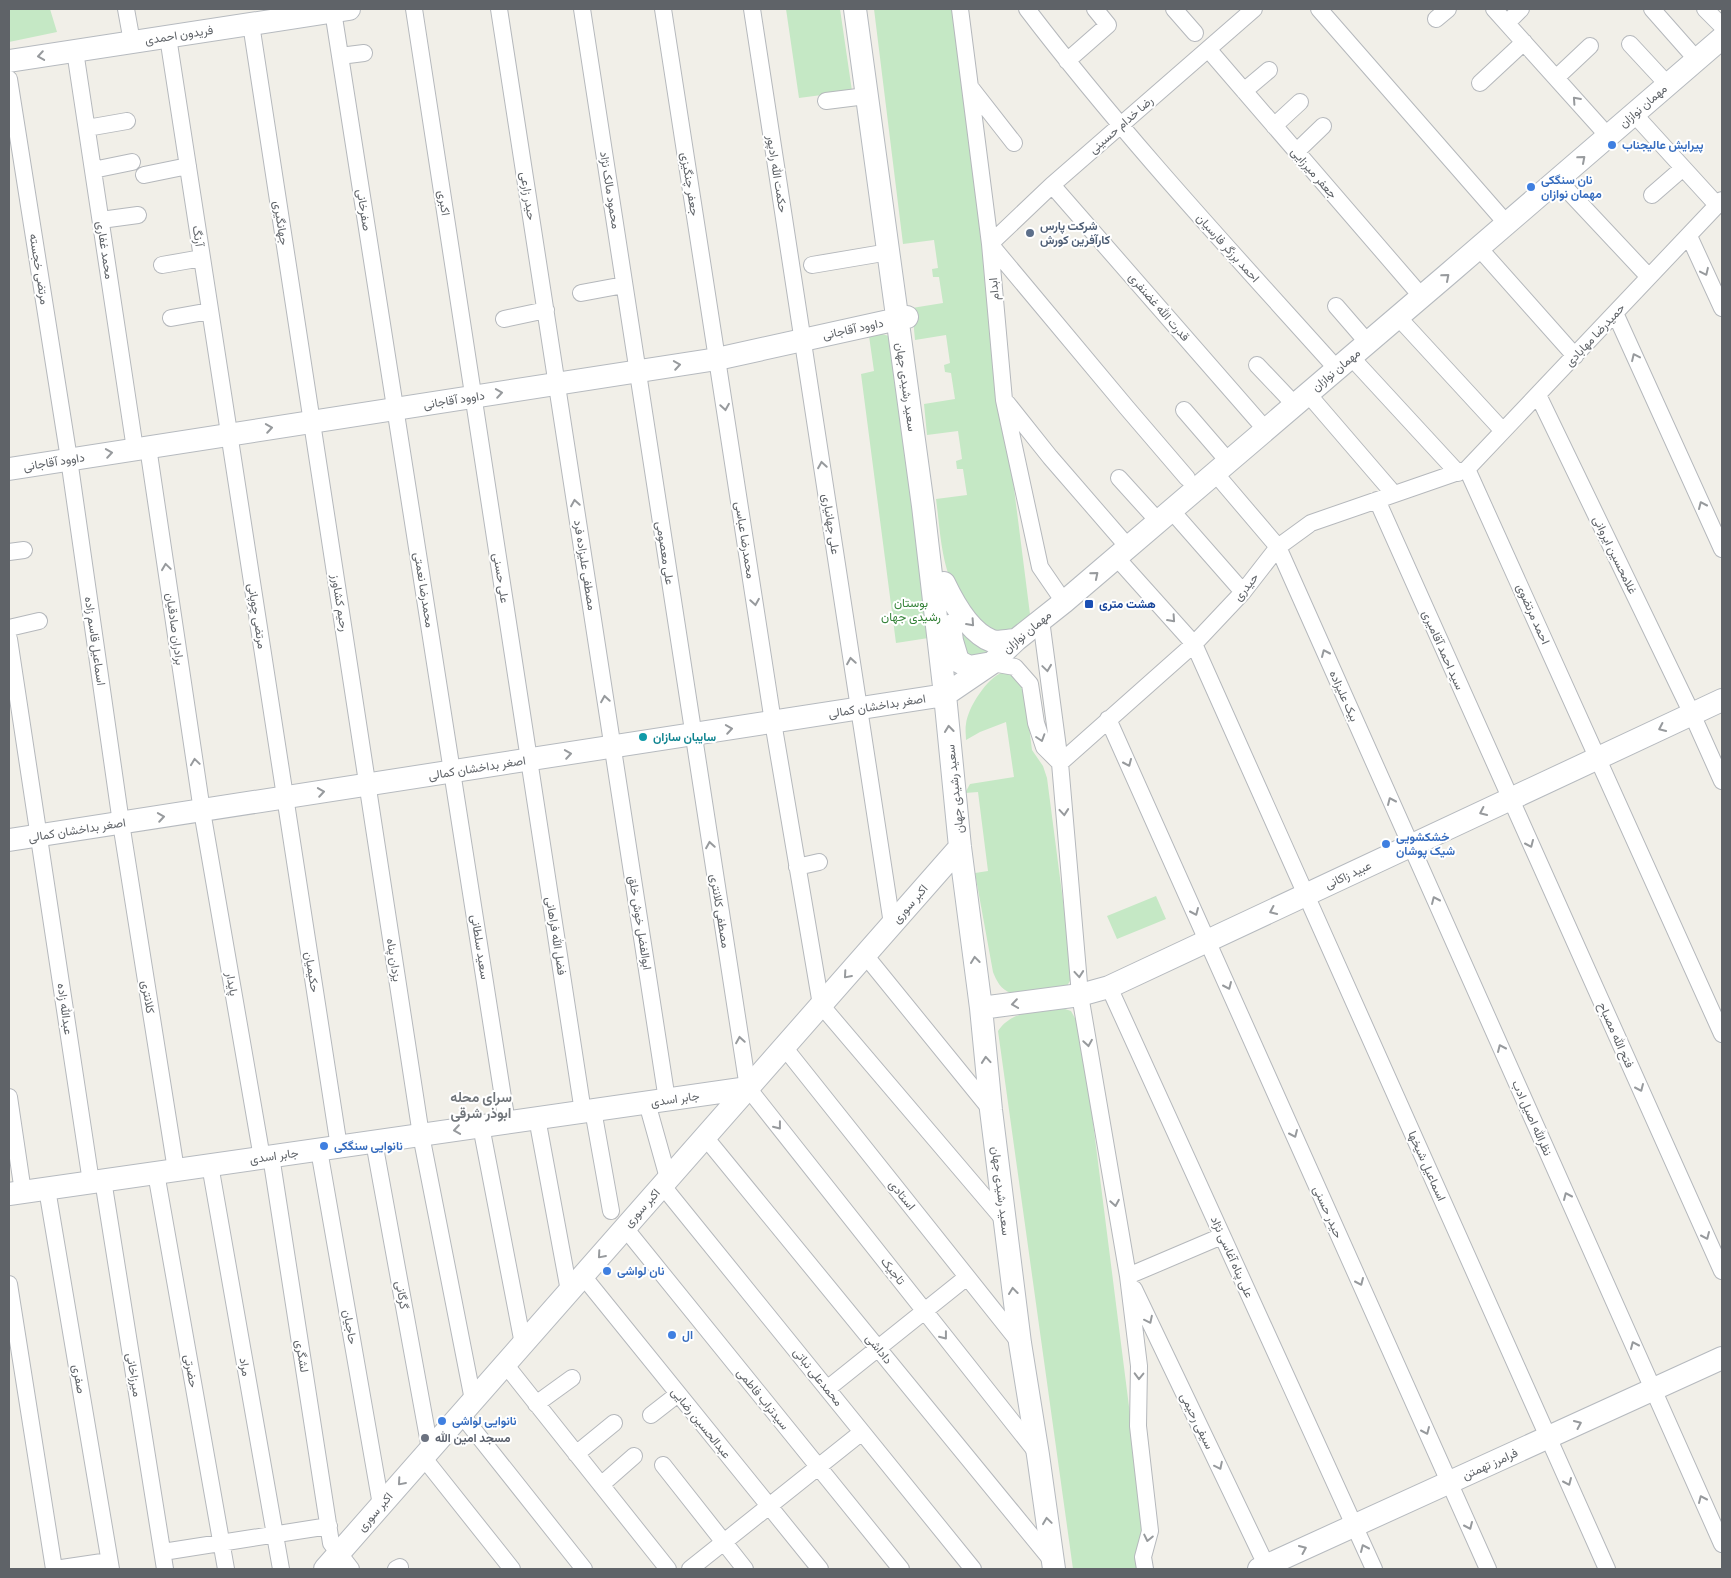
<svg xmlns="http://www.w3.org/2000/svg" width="1731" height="1578" font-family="'Titillium Web',Vazirmatn,sans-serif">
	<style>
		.green { fill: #c5e8c5 }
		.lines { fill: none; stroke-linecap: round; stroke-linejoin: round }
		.street-casing { stroke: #b5b8bc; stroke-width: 18 }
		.secondary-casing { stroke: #b6babf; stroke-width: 24 }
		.street { stroke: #fff; stroke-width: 16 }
		.secondary { stroke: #fff; stroke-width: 22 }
		.oneway { stroke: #979a9d }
		.shop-dot { fill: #3f7fe0; stroke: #fff; stroke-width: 2 }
		.service-dot { fill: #5c6f8a; stroke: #fff; stroke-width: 2 }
		.transit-dot { fill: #1a4fb4; stroke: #fff; stroke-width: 2 }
		.culture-dot { fill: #0f9aa8; stroke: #fff; stroke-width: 2 }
		.worship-dot { fill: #6b7280; stroke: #fff; stroke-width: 2 }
		.labels { text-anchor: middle; stroke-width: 4; stroke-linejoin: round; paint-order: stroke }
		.street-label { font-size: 12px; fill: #5f6368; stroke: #fff }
		.shop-label { font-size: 12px; font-weight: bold; fill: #366cbe; stroke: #fff; text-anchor: start }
		.service-label { font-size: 12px; font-weight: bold; fill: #4e5e75; stroke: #fff; text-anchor: start }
		.park-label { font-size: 12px; fill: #348238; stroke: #fff }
		.transit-label { font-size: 12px; font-weight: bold; fill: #164399; stroke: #fff; text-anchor: start }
		.culture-label { font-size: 12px; font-weight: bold; fill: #0d838f; stroke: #fff; text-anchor: start }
		.worship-label { font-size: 12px; font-weight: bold; fill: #5b616d; stroke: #fff; text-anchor: start }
		.neighbourhood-label { font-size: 14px; font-weight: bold; fill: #70757a; stroke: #fff }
	</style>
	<rect width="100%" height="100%" fill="#f1efe8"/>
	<!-- green -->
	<path class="green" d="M9 9H50L57 32 9 42Z
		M786 9H840L852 91 799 98Z
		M874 9H953L1031 622 1019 630 990 633C980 620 967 607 958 594 941 569 940 528 936 499L967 495 963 469H957L956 461 962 459 958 431 927 435 924 404 955 399 951 373 945 372 944 365 950 363 946 335 915 340 912 308 943 303 939 277H933L932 269 938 268 934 240 903 244Z
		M882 334 889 336 935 637 896 643 861 374 874 371 869 336Z
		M953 616 992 653 967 660Z
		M1003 672C1015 676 1021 682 1025 694L1032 750 1043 766 1047 778 1072 970 1071 979 1067 986C1054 988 1022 996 1011 993 1001 990 996 980 993 972L975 873 988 871 978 792 965 793 970 784 1014 777 1006 722 980 732 966 740C966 735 965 729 966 724 968 707 987 678 1003 672Z
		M1156 896 1166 919 1117 939 1107 916Z
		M1062 1008 1071 1011 1076 1020 1090 1099 1143 1517 1140 1569H1073L998 1031C1012 1010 1038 1011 1062 1008Z"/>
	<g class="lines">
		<!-- street casing -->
		<g class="street-casing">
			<path id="street" d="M126 9 132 42
				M414 9 583 1112
				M499 9 667 1100
				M582 9 748 1088 1037 1453
				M663 9 773 722 821 1005 1004 1220
				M752 9 892 924
				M960 9 990 244 1004 400 1040 567 1064 602
				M1027 9C1123 135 1231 251 1337 369
				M1174 9 1195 33
				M1319 9 1507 224
				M1494 9 1608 136
				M1652 9 1697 60
				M1705 9 1722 26
				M333 11 507 1123
				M1436 19 1448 9
				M1507 23 1521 9
				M251 24 421 1135 473 1400
				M168 37 339 1147
				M1630 44 1668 85
				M1208 49 1422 297
				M75 51 135 449
				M340 56 364 53
				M1067 61 1108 25 1095 9
				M1556 78 1590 46
				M9 79 69 459 121 823 176 1170
				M1480 83 1524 42
				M971 88 1014 143
				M1244 91 1269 70
				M826 101 866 96
				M1634 114 1717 205
				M1274 126 1300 102
				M87 128 127 121
				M1296 152 1323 126
				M93 170 132 162
				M144 175 188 166
				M1558 180 1649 277
				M1052 185 1266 430
				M1652 195 1683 168
				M101 220 138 215
				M1689 236 1722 308
				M1479 248 1575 356
				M162 265 202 258
				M812 265 889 252
				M581 293 624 285
				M1336 306 1368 343
				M1615 313 1722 549
				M1398 317 1503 431
				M171 318 210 311
				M504 319 546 310
				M1351 357 1458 473
				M1257 365 1295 405
				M1308 394 1394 494
				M1538 395 1692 714 1722 781
				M1007 403 1050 457 1128 547
				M1184 410 1228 461
				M148 447 202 811 262 1158
				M1467 469 1722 1034
				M1215 473 1278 547 1722 1544
				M1119 478 1158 521
				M1187 478 1127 408 990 244 1052 185 1254 9
				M1377 500 1722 1271
				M1171 510 1243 592
				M9 552 24 550
				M1116 557 1194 644 1607 1569
				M1041 620 1060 763 1080 995 1128 1276 1139 1366 1138 1426 1150 1531 1143 1557 1145 1569
				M9 628 39 621
				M9 639 91 1182
				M992 663 1015 667 1030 684 1036 723 1044 747 1060 763
				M1108 719 1488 1569
				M1060 763 1194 644 1243 592 1278 547 1311 523 1467 469 1722 200
				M797 867 819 862
				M865 955 991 1110
				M1109 987 1374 1569
				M784 1047 1019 1342
				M9 1097 23 1192
				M647 1103 668 1178
				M593 1110 611 1211
				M537 1118 569 1291
				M481 1126 523 1344
				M705 1137 1053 1562
				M374 1142 430 1449
				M319 1150 381 1505
				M271 1156 331 1543 351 1569
				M210 1165 281 1569
				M156 1173 226 1569
				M103 1180 165 1569
				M662 1185 973 1569
				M47 1189 111 1569
				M625 1228 901 1569
				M583 1276 820 1569
				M1128 1276 1222 1236
				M9 1284 54 1569
				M1134 1289 1268 1569
				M505 1364 668 1569
				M827 1389 967 1277
				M536 1404 572 1378
				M461 1414 584 1569
				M651 1415 678 1394
				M576 1454 614 1423
				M423 1457 512 1569
				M663 1465 745 1569
				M601 1485 634 1456
				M163 1552 329 1526
				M55 1569 109 1561
				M396 1569 400 1567
				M690 1569 862 1432"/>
		</g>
		<!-- secondary casing -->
		<g class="secondary-casing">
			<path id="secondary" d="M855 9 923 506 945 695 960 847 981 1008 991 1110 1020 1343 1038 1455 1054 1569
				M9 61 349 9
				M9 469 717 359 907 317
				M944 583C953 602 970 633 992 641 998 643 1009 640 1016 640
				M950 626 952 641 958 661 969 667 992 663
				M9 840 945 695 992 663 1016 640 1064 602 1447 275 1722 38
				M981 1008 1080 995 1109 987 1722 700
				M9 1194 748 1088
				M325 1569 960 847
				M1259 1569 1722 1358"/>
		</g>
		<!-- street -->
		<use href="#street" class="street"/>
		<!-- secondary -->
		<use href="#secondary" class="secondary"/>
	</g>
	<!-- one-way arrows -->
	<defs><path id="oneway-chevron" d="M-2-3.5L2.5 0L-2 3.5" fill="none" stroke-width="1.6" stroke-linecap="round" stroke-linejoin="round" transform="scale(1.25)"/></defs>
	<g class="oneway">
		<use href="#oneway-chevron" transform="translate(41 56) rotate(171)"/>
		<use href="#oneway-chevron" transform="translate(1576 100) rotate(-132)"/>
		<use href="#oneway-chevron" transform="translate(1582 159) rotate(-41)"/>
		<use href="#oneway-chevron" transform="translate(1705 272) rotate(65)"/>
		<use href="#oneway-chevron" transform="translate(1446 277) rotate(-41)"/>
		<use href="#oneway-chevron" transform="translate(1635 357) rotate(-115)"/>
		<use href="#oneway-chevron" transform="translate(677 365) rotate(-9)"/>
		<use href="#oneway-chevron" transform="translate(499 393) rotate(-9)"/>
		<use href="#oneway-chevron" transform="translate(725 407) rotate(81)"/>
		<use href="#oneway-chevron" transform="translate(269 428) rotate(-9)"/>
		<use href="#oneway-chevron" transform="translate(109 453) rotate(-9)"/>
		<use href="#oneway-chevron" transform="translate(822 465) rotate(-99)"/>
		<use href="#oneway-chevron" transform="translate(575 503) rotate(-99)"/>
		<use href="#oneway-chevron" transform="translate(1702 505) rotate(-114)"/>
		<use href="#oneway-chevron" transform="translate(166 567) rotate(-98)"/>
		<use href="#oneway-chevron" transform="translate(1095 575) rotate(-40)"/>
		<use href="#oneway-chevron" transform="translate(755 602) rotate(81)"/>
		<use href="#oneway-chevron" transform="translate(1172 619) rotate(48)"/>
		<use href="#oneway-chevron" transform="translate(971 623) rotate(48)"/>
		<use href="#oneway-chevron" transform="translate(1325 653) rotate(-114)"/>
		<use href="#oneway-chevron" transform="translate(851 661) rotate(-99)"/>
		<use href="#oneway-chevron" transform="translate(1047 668) rotate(82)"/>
		<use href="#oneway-chevron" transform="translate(605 699) rotate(-99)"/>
		<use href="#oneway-chevron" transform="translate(1662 728) rotate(155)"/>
		<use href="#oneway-chevron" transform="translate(729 729) rotate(-9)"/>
		<use href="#oneway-chevron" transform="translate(949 729) rotate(-96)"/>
		<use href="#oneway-chevron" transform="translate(1041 738) rotate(72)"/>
		<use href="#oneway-chevron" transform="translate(568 754) rotate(-9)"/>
		<use href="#oneway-chevron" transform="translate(195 762) rotate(-98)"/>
		<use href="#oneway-chevron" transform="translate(1128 763) rotate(66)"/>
		<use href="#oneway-chevron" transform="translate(321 792) rotate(-9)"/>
		<use href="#oneway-chevron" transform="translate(1391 801) rotate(-114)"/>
		<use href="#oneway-chevron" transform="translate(1064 812) rotate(85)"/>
		<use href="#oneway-chevron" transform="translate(1483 812) rotate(155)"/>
		<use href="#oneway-chevron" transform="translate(161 817) rotate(-9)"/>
		<use href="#oneway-chevron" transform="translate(1530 844) rotate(66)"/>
		<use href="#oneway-chevron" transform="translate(710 845) rotate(-99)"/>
		<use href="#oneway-chevron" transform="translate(1435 900) rotate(-114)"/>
		<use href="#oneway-chevron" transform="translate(1273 911) rotate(155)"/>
		<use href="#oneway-chevron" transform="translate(1195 912) rotate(66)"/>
		<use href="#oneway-chevron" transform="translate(975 960) rotate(-97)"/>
		<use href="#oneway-chevron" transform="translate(1079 974) rotate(85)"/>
		<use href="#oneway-chevron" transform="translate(847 975) rotate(131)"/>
		<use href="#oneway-chevron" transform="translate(1228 986) rotate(66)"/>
		<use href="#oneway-chevron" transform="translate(1015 1004) rotate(172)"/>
		<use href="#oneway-chevron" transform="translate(740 1040) rotate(-99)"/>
		<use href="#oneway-chevron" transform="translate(1088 1043) rotate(81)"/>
		<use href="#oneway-chevron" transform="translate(1501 1048) rotate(-114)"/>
		<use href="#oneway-chevron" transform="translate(986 1060) rotate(-95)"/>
		<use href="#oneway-chevron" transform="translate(1640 1088) rotate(66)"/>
		<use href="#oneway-chevron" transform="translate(778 1126) rotate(52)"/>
		<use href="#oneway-chevron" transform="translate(457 1130) rotate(172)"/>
		<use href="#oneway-chevron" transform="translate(1294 1134) rotate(66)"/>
		<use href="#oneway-chevron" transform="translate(1567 1196) rotate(-114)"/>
		<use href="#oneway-chevron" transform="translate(1115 1203) rotate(80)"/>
		<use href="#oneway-chevron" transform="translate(1706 1236) rotate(66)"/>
		<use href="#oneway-chevron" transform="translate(601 1255) rotate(131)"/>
		<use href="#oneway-chevron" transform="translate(1360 1282) rotate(66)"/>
		<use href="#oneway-chevron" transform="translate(1013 1291) rotate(-97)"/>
		<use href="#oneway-chevron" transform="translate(1149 1320) rotate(64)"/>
		<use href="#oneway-chevron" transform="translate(944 1336) rotate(52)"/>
		<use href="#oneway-chevron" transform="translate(1634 1345) rotate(-114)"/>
		<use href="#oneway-chevron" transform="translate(1139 1376) rotate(91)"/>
		<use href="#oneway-chevron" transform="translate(1578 1424) rotate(-24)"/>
		<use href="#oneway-chevron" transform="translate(1426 1431) rotate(66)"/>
		<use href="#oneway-chevron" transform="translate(1219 1466) rotate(64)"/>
		<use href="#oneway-chevron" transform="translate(401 1482) rotate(131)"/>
		<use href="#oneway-chevron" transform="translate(1568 1482) rotate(66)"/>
		<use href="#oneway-chevron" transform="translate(1702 1499) rotate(-114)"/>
		<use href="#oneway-chevron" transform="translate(1047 1521) rotate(-98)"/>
		<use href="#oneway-chevron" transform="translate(1469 1526) rotate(66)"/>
		<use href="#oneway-chevron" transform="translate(1148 1538) rotate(102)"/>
		<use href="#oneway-chevron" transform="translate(1364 1548) rotate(-114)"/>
		<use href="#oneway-chevron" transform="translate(1303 1549) rotate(-24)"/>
	</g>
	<!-- markers -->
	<g class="shop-dot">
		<circle cx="1612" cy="145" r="5"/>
		<circle cx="1531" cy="187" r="5"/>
		<circle cx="1386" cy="844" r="5"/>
		<circle cx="324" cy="1146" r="5"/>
		<circle cx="607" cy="1271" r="5"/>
		<circle cx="672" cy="1335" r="5"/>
		<circle cx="442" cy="1421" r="5"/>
	</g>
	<circle class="service-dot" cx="1030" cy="233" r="5"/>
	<rect class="transit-dot" x="1084" y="599" width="10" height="10" rx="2.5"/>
	<circle class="culture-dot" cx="643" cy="737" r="5"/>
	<circle class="worship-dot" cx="425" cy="1438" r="5"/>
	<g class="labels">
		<!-- street labels -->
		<g class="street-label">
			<text transform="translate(179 35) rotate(-9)" y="4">فریدون احمدی</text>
			<text transform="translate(1643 106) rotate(-41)" y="4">مهمان نوازان</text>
			<text transform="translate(1121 125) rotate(-41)" y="4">رضا خدام حسینی</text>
			<text transform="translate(1314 173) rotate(49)" y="4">جعفر میرزایی</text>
			<text transform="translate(777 174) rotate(81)" y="4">حکمت الله رادپور</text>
			<text transform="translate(690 184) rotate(81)" y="4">جعفر چنگیزی</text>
			<text transform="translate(610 190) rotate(81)" y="4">محمود مالک نژاد</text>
			<text transform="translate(528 196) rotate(81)" y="4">حیدر زارعی</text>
			<text transform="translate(444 203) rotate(81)" y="4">اکبری</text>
			<text transform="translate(364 210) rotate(81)" y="4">صفرخانی</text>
			<text transform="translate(281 223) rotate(81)" y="4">جهانگیری</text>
			<text transform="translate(198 236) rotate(81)" y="4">آرنگ</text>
			<text transform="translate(1228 248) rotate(48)" y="4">احمد برزگر فارسیان</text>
			<text transform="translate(105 250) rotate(81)" y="4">محمد غفاری</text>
			<text transform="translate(39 269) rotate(81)" y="4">مرتضی خجسته</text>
			<text transform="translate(994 289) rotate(-95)" y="4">ابدام</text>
			<text transform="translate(1159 307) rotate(49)" y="4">قدرت الله غضنفری</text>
			<text transform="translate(853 329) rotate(-12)" y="4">داوود آقاجانی</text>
			<text transform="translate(1595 335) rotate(-47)" y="4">حمیدرضا مهابادی</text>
			<text transform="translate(1336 370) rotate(-40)" y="4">مهمان نوازان</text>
			<text transform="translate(906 387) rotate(82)" y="4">سعید رشیدی جهان</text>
			<text transform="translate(454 400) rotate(-9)" y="4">داوود آقاجانی</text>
			<text transform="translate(54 462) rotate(-9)" y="4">داوود آقاجانی</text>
			<text transform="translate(831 524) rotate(81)" y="4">علی جهانیاری</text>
			<text transform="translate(745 540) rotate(81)" y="4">محمدرضا عباسی</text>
			<text transform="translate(665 553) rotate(81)" y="4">علی معصومی</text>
			<text transform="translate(1615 555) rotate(64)" y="4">غلامحسین ایروانی</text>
			<text transform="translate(585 565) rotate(81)" y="4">مصطفی علیزاده فرد</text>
			<text transform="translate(501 578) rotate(81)" y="4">علی حسنی</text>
			<text transform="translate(1246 587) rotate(-51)" y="4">حیدری</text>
			<text transform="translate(424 590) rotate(81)" y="4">محمدرضا نعمتی</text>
			<text transform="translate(340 603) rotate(81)" y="4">رحیم کشاورز</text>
			<text transform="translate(1533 614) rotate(66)" y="4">احمد مرتضوی</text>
			<text transform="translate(257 616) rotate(81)" y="4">مرتضی چوپانی</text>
			<text transform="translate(175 629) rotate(82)" y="4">برادران صادقیان</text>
			<text transform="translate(1027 632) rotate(-40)" y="4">مهمان نوازان</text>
			<text transform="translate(95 641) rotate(82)" y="4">اسماعیل قاسم زاده</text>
			<text transform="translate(1443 650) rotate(66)" y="4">سید احمد آقامیری</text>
			<text transform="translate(1344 696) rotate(66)" y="4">بیک علیزاده</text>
			<text transform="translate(877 706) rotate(-9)" y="4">اصغر بداخشان کمالی</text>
			<text transform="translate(477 768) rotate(-9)" y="4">اصغر بداخشان کمالی</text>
			<text transform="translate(955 789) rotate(-96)" y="4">سعید رشیدی جهان</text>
			<text transform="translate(77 830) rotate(-9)" y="4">اصغر بداخشان کمالی</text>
			<text transform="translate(1348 875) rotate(-25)" y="4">عبید زاکانی</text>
			<text transform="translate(910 904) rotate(-49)" y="4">اکبر سوری</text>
			<text transform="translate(720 911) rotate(81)" y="4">مصطفی کلانتری</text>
			<text transform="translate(640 923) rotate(81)" y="4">ابوالفضل خوش خلق</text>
			<text transform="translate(556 936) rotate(81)" y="4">فضل الله فراهانی</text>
			<text transform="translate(480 947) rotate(81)" y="4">سعید سلطانی</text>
			<text transform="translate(394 960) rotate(81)" y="4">یزدان پناه</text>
			<text transform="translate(312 972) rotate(81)" y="4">حکیمیان</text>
			<text transform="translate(232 984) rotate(80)" y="4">پایدار</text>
			<text transform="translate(148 997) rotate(81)" y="4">کلانتری</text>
			<text transform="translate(65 1009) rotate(82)" y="4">عبدالله زاده</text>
			<text transform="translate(1616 1035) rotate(66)" y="4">فتح الله مصباح</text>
			<text transform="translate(675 1099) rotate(-8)" y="4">جابر اسدی</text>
			<text transform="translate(1532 1118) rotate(66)" y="4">نظرالله اصیل ادب</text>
			<text transform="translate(274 1156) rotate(-8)" y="4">جابر اسدی</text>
			<text transform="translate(1427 1166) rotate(66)" y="4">اسماعیل شیخها</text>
			<text transform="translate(1001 1191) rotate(83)" y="4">سعید رشیدی جهان</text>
			<text transform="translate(902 1195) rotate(51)" y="4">استادی</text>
			<text transform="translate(642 1208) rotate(-48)" y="4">اکبر سوری</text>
			<text transform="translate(1328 1212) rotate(66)" y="4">حیدر حسنی</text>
			<text transform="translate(1232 1257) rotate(66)" y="4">علی پناه آغاسی نژاد</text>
			<text transform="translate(893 1271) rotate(52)" y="4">تاجیک</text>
			<text transform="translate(402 1295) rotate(80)" y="4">گرگانی</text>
			<text transform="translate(350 1327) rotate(80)" y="4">حاجیان</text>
			<text transform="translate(879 1349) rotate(51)" y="4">داداشی</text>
			<text transform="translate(302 1356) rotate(81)" y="4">لشگری</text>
			<text transform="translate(245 1367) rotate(80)" y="4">مراد</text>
			<text transform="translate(191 1371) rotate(80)" y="4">حضرتی</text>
			<text transform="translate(134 1375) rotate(81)" y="4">میرزاخانی</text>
			<text transform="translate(818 1377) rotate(51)" y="4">محمدعلی نباتی</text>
			<text transform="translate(79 1379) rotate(80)" y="4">صفری</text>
			<text transform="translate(763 1399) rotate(51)" y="4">سیدتراب فاطمی</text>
			<text transform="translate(1197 1421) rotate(64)" y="4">سیفی رحیمی</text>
			<text transform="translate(701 1423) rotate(51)" y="4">عبدالحسین رضایی</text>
			<text transform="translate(1490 1464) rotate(-24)" y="4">فرامرز تهمتن</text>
			<text transform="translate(375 1512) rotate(-49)" y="4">اکبر سوری</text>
		</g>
		<!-- shop labels -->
		<g class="shop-label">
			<text x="1622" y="149">پیرایش عالیجناب</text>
			<text x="1541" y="184">نان سنگکی<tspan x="1541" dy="14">مهمان‌ نوازان</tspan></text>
			<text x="1396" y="841">خشکشویی<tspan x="1396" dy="14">شیک پوشان</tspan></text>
			<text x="334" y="1150">نانوایی سنگکی</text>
			<text x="617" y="1275">نان لواشی</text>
			<text x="682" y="1339">ال</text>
			<text x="452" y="1425">نانوایی لواشی</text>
		</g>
		<!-- service labels -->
		<g class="service-label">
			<text x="1040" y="230">شرکت پارس<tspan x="1040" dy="14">کارآفرین کورش</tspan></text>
		</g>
		<!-- park labels -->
		<g class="park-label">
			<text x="911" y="607">بوستان<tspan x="911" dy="14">رشیدی جهان</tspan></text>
		</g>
		<!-- transit labels -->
		<g class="transit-label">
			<text x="1099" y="608">هشت متری</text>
		</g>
		<!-- culture labels -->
		<g class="culture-label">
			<text x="653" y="741">سایبان سازان</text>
		</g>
		<!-- worship labels -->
		<g class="worship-label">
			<text x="435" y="1442">مسجد امین الله</text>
		</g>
		<!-- neighbourhood labels -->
		<g class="neighbourhood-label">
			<text x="481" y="1102">سرای محله<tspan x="481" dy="16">ابوذر شرقی</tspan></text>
		</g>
	</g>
	<!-- border -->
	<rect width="1731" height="1578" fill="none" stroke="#5f6368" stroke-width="20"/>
</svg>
